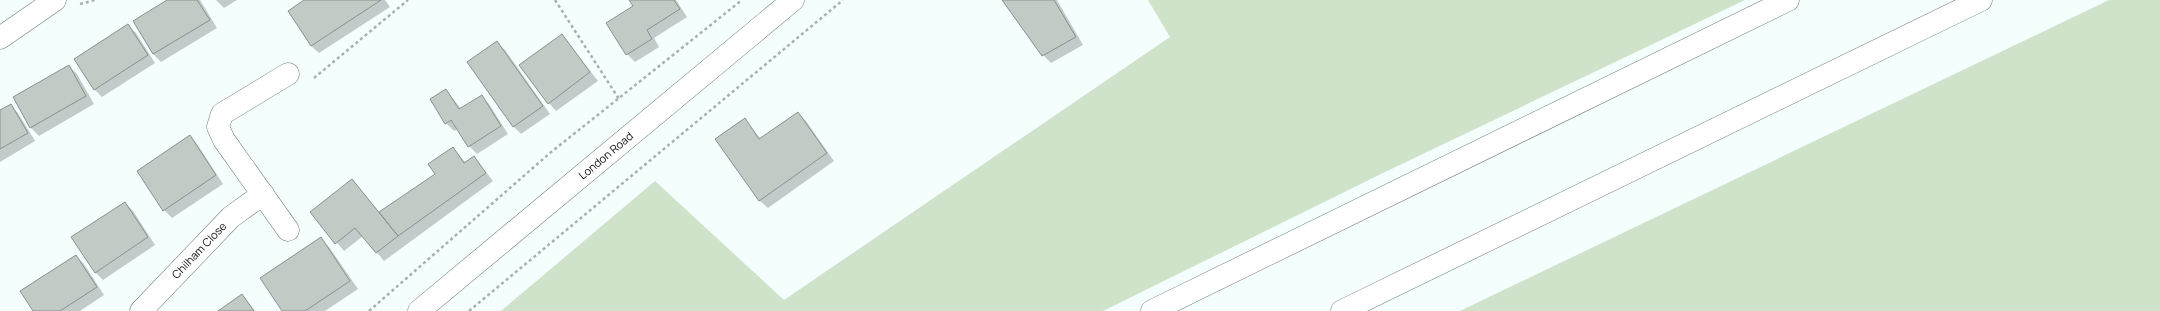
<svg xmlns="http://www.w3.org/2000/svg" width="2160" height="311" font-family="Manrope,sans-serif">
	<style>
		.green { fill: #cfe2ca }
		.shadow { fill: #0003 }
		.building { fill: #c1cac5; stroke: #89928e }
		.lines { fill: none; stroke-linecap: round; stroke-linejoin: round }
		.minor-casing { stroke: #717a7a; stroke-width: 23 }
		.secondary-casing { stroke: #717a7a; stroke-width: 23 }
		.trunk-casing { stroke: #717a7a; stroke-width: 23 }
		.path { stroke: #a8b0af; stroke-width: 2.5; stroke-dasharray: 3 3; stroke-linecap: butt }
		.minor { stroke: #fff; stroke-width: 22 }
		.secondary { stroke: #fff; stroke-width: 22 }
		.trunk { stroke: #fff; stroke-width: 22 }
		.labels { text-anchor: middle; stroke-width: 3; stroke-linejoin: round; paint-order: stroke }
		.street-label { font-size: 11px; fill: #0d1010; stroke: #fff }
	</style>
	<rect width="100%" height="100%" fill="#f3fefd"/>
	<!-- green -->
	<path class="green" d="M1148 0H1745L1385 172 1103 311H501L655 181 784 300 1170 37Z
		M2109 0H2160V311H1460Z"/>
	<!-- shadow -->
	<path class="shadow" d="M169 0H200L217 28 161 62 153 54 134 22Z
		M216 0H237L224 8Z
		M306 0H385L390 7 319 53 311 46Z
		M631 0H676L687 17 654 38 659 47 635 62 627 54 634 6Z
		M1004 0H1057L1083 45 1051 63 1043 55Z
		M128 25 136 33 155 63 102 97 94 89Z
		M562 35 598 81 556 111 549 103Z
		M497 43 505 50 550 114 521 134 513 126Z
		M69 66 77 74 94 104 39 136 31 128 14 98Z
		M446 90 461 109 482 96 489 104 508 134 477 154 469 146 458 129 454 131 446 123Z
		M10 105 18 113 35 141 0 162V111Z
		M798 113 806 121 834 161 768 208 760 201 717 139 745 120 761 139Z
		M190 136 197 144 223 184 172 218 164 210Z
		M453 148 466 163 474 157 493 181 384 261 363 236 344 251 311 212 352 180 380 213 436 174Z
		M125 203 133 211 155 245 103 280 95 272Z
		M321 239 329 247 358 289 325 311H283Z
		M76 256 84 264 104 295 80 311H34Z
		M242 295 255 311H220Z"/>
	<!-- building -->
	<path class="building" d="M167 0H197L210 20 153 54 133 21Z
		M304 0H381L311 46 288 11Z
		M629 0H674L680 9 647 30 652 39 626 55 606 23 633 6Z
		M1002 0H1054L1076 37 1042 56Z
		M128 24 148 55 94 90 74 59Z
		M562 34 590 72 548 104 519 65Z
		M497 41 543 106 513 127 467 62Z
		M69 65 86 96 30 128 13 97Z
		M446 89 459 109 482 95 501 126 468 147 451 120 445 124 430 99Z
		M11 104 28 133 0 149V110Z
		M798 112 827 153 759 201 715 139 745 118 759 139Z
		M190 135 216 175 163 211 137 171Z
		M453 147 464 163 474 156 486 173 398 236 379 212 435 174 428 164Z
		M352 179 398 236 376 253 355 228 335 244 310 212Z
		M125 202 148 237 95 273 71 237Z
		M321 237 350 281 305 311H282L260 278Z
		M76 255 97 287 60 311H33L20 291Z
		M242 294 254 311H218Z"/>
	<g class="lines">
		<!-- minor casing -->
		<g class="minor-casing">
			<g id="minor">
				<path d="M0 38 55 0"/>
				<path d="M288 74 222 114 218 127 224 140 288 230"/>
				<path id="s1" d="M141 311 231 217 263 194"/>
			</g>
		</g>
		<!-- secondary casing -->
		<g class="secondary-casing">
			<g id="secondary">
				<path id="s2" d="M419 311 793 0"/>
			</g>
		</g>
		<!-- trunk casing -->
		<g class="trunk-casing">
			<path id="trunk" d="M1152 311 1788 0
				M1342 311 1981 0"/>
		</g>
		<!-- path -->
		<path class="path" d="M555 0 619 99
			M80 4 95 0
			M314 78 408 0
			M369 311 550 153 742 0
			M469 311 843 0"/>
		<!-- minor -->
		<use href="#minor" class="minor"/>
		<!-- secondary -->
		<use href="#secondary" class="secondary"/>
		<!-- trunk -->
		<use href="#trunk" class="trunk"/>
	</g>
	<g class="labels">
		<!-- street labels -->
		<g class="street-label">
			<text dy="4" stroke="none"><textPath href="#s2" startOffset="243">London Road</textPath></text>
			<text dy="4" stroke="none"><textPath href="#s1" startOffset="84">Chilham Close</textPath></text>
		</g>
	</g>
</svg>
